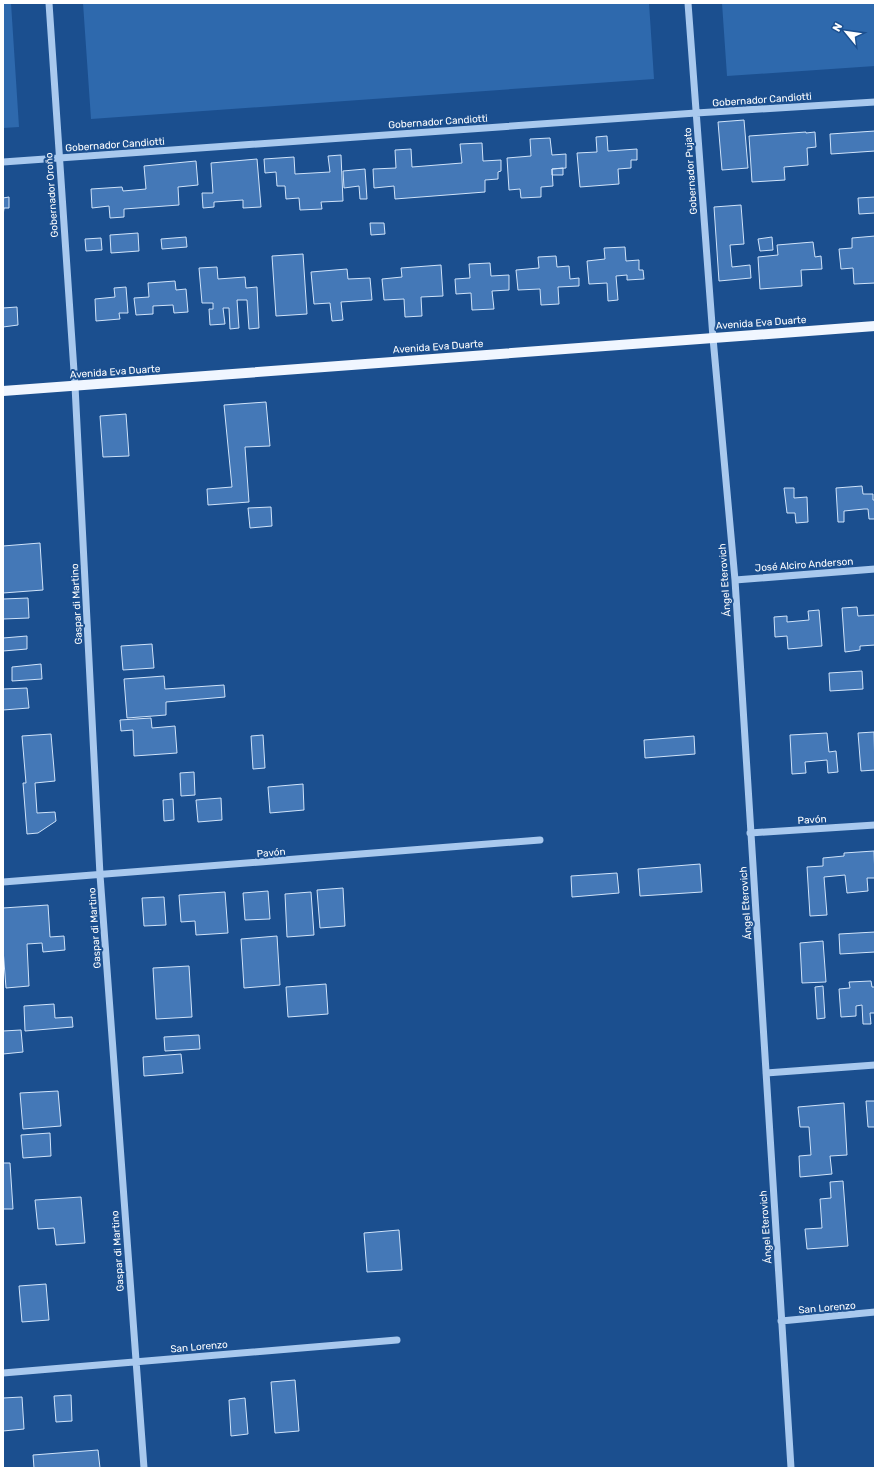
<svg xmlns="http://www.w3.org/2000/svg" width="878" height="1471" font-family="Rubik,sans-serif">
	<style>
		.green { fill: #2e69ad }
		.building { fill: #4478b7; stroke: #cfe3fa }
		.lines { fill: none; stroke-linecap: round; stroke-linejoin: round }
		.minor { stroke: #a9c9ee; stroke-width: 7 }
		.major { stroke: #f0f6ff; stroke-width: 10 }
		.labels { text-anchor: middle; stroke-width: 4; stroke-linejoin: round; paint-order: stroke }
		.street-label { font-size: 10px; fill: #fff; stroke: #1b4f8f }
	</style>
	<rect width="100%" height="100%" fill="#1b4f8f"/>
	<!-- green -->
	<path class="green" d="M3 3H11L19 127 3 128Z
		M83 3H649L654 79 91 119Z
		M722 3H875V66L727 76Z"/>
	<!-- building -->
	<path class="building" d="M744 120 748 168 722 170 718 122Z
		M875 131V151L831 154 830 134Z
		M806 132V133L815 132 816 147 807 148 808 165 784 167 785 180 752 182 749 136Z
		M607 136 608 151 637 149V160H631V168L618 169 619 184 580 187 577 153 597 152 596 137Z
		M550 138 552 155 566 154V168L552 169 553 186 541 187V197L521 198 520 189 509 190 507 158 531 156 530 139Z
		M482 143 483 161 501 160V171L498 172V179L485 180V192L395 199 394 186 374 188 373 169 396 168 395 150 411 149 412 167 462 163 460 144Z
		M341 155 343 201 321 202 322 209 300 210 299 198 286 199 285 186H277L276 172 265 173 264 159 294 157 295 174 330 172 328 156Z
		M257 159 261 207 243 208V200L214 202V207L203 208 202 193H213L211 163Z
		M196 161 198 185 178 187 179 205 124 209V217L110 218 109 206 92 208 91 189 122 187 123 191 146 189 144 166Z
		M563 168V175H552V169Z
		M365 169 367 199H360L359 186 344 188 343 171Z
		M9 197V208H4L3 216V198Z
		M875 197V213L859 214 858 198Z
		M741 205 744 244 730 245 732 267 750 265 751 278 719 281 714 207Z
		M370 223H384L385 234 371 235Z
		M138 233 139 251 111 253 110 235Z
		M875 236V283L854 284 853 268 841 269 839 249 852 248V238Z
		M186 237 187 247 162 249 161 239Z
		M772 237 773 250 760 251 758 239Z
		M101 238 102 250 86 251 85 239Z
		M813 242 815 257 821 256 822 269 801 270 802 286 760 289 758 257 778 255 777 245Z
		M625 247 626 261 639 260V270H643L644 279 627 280V275L616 276 618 300 608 301 607 283 589 284 587 261 605 259 604 248Z
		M303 254 307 314 276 316 272 256Z
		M556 256 557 267 569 266 570 279 579 278V286L558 287 559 304 541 305 540 289 518 290 516 270 539 268 538 257Z
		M490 263 491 276 509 275V290L492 291 494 309 472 310 471 293 456 294 455 279 470 278 469 264Z
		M441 265 443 296 421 297 422 316 405 317 404 299 384 300 382 279 402 277 401 268Z
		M217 267 218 279 245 277 246 288 257 287 259 328 249 329 247 300H237L239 328 230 329 229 308H223L225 324 210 325 209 309H213V303H202L199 268Z
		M347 269 348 279 370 278 372 300 341 302 343 320 332 321 330 303 314 304 311 272Z
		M175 281 176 290 186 289 188 312 174 313 173 305 153 306V314L136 315 134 298 149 297 148 283Z
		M126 287 128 313H119L120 319 96 321 95 299 115 297 114 288Z
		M17 307 18 325 3 327V308Z
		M266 402 270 446 245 447 249 502 208 505 207 489 232 487 224 405Z
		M126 414 129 456 103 457 100 416Z
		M862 486 863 494H873V500H875V519H869L868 509H864L844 511V522H838L836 488Z
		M784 488H794V498L807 497 808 522 796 523 795 513H787Z
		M271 507 272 526 250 528 248 508Z
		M40 543 43 590 3 593V546Z
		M28 598 29 618 3 619V599Z
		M857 607 858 616 875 615V645L860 646V650L845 652 842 608Z
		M819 610 822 646 788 649 787 636 775 637 774 617 787 616V622L809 620 808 611Z
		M27 636V649L3 651V638Z
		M152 644 154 668 123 670 121 646Z
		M41 664 42 679 12 681V667Z
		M862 671 863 689 830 691 829 673Z
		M164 676 165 689 224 685 225 697 166 702V715L127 718 124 679Z
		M27 688 29 708 3 710V689Z
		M151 718 152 728 175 726 177 753 134 756 133 730 121 731 120 720Z
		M874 732 875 770 861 771 858 733Z
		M827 733 829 752 836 751 838 772 828 773 827 760 805 762 806 773 792 774 790 735Z
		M51 734 55 781 35 783 37 813 55 812 56 821 38 833 27 834 23 783H26L22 736Z
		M263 735 265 768 253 769 251 736Z
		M694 736 695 754 645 758 644 740Z
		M194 772 195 795 181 796 180 773Z
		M303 784 304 810 270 813 268 787Z
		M221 798 222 820 198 822 196 800Z
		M173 799 174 820 164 821 163 800Z
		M874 851 875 878H867L868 891 847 893 845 875 824 877 827 915 810 916 807 867 823 866V858L844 856V853Z
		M700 864 702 892 640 896 638 869Z
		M617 873 619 893 572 897 571 876Z
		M343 888 345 926 320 928 317 890Z
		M268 891 270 919 245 920 243 893Z
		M225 892 228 933 196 935 195 921 181 922 179 895Z
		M311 892 314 935 287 937 285 894Z
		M164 897 166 925 144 926 142 898Z
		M48 905 50 937 64 936 65 950 43 952 42 943 27 944 29 986 6 988 3 949V908Z
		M875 932V952L840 954 839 934Z
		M277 936 280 985 244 988 241 939Z
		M823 941 826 982 802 983 800 943Z
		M189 966 192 1017 156 1019 153 968Z
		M871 981 872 987H875V1013H870L871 1024H863L862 1005 856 1006V1016L841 1017 839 989 850 988 849 982Z
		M326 984 328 1014 288 1017 286 987Z
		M823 986 825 1018 817 1019 815 987Z
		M54 1004 55 1018 72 1017 73 1027 25 1031 24 1006Z
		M21 1030 23 1052 3 1054V1031Z
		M199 1035 200 1049 165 1051 164 1037Z
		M181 1054 183 1073 144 1076 143 1057Z
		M58 1091 61 1126 23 1129 20 1093Z
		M866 1101H875V1127H868Z
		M844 1103 847 1155 830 1156 832 1174 800 1177 799 1156 811 1155 809 1127H800L798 1107Z
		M50 1133 51 1156 23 1158 21 1135Z
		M3 1163H10L13 1209H3Z
		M843 1181 848 1246 807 1249 805 1229 822 1228 820 1199 831 1198 830 1182Z
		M81 1197 85 1243 56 1245 54 1228 38 1229 35 1200Z
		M399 1230 402 1270 367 1272 364 1233Z
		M46 1284 49 1320 22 1322 19 1286Z
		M295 1380 299 1431 275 1433 271 1382Z
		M71 1395 72 1421 56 1422 54 1396Z
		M22 1397 24 1429 3 1431V1398Z
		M245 1398 248 1434 231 1436 229 1400Z
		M98 1450 100 1468H34L33 1455Z"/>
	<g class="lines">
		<!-- minor -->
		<path class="minor" d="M49 3 75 386 100 875 144 1468
			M688 3 713 338 735 580 791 1468
			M3 162 696 113 875 102
			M735 580 875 569
			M750 833 875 825
			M3 882 540 840
			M766 1073 875 1065
			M781 1321 875 1312
			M3 1373 397 1340"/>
		<!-- major -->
		<path class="major" d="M3 391 875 326"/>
	</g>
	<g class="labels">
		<!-- street labels -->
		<g class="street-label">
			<text transform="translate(762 99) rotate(-4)" y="4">Gobernador Candiotti</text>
			<text transform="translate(438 121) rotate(-4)" y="4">Gobernador Candiotti</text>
			<text transform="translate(115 144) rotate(-4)" y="4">Gobernador Candiotti</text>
			<text transform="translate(690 171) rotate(-94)" y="4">Gobernador Pujato</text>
			<text transform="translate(51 195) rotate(-94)" y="4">Gobernador Oroño</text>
			<text transform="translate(761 322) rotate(-4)" y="4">Avenida Eva Duarte</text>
			<text transform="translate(438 346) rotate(-4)" y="4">Avenida Eva Duarte</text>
			<text transform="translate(115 371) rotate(-4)" y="4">Avenida Eva Duarte</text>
			<text transform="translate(804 564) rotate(-4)" y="4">José Alciro Anderson</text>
			<text transform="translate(724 580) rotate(-94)" y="4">Ángel Eterovich</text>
			<text transform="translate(76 604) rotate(-93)" y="4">Gaspar di Martino</text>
			<text transform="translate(812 819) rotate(-4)" y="4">Pavón</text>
			<text transform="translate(271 852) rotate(-5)" y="4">Pavón</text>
			<text transform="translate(745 903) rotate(-94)" y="4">Ángel Eterovich</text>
			<text transform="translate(94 928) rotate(-94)" y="4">Gaspar di Martino</text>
			<text transform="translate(765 1227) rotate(-94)" y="4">Ángel Eterovich</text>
			<text transform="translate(117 1251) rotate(-94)" y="4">Gaspar di Martino</text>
			<text transform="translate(827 1307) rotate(-5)" y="4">San Lorenzo</text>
			<text transform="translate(199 1346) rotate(-5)" y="4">San Lorenzo</text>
		</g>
	</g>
	<!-- border -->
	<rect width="878" height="1471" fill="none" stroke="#ffffff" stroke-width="8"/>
	<!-- north arrow -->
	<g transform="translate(846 32) rotate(299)" stroke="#1b4f8f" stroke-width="3" paint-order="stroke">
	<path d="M0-3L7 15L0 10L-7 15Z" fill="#ffffff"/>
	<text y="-6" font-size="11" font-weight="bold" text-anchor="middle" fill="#ffffff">N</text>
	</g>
</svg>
